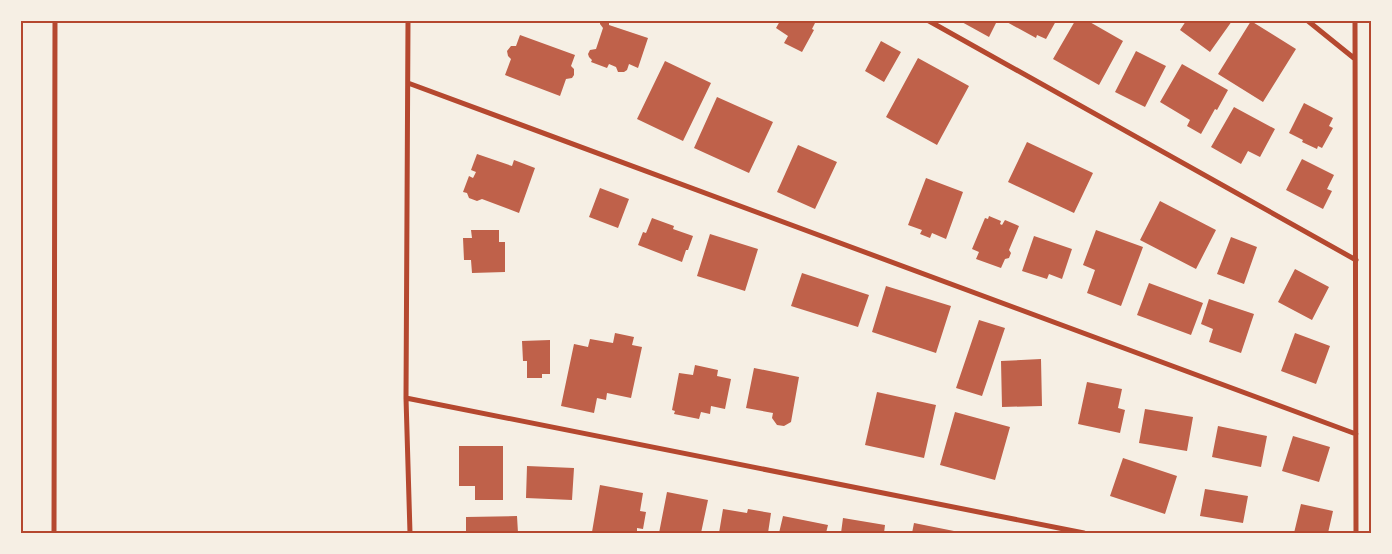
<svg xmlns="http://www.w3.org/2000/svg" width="1392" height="554" font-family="Spectral,serif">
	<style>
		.building { fill: #bf614a }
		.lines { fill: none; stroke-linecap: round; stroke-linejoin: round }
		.minor { stroke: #b5482f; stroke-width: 5 }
		.neatline { fill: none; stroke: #b5482f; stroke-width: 2 }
	</style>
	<rect width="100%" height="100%" fill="#f6efe4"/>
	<!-- building -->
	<path class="building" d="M600 21H609V25L648 38 638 68 629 64 627 70 624 72H618L616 67 609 64 607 68 591 62 592 60 589 57 588 54 590 50 596 49 603 28 600 24Z
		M780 21H816L812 29 814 30 802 52 784 43 788 36 776 28Z
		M960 21H997L989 37Z
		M1005 21H1056L1046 39 1037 35 1036 38Z
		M1075 21H1088L1123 41 1099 85 1053 59Z
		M1186 21H1232L1210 52 1180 30Z
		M1251 21 1296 49 1263 102 1218 74Z
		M520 35 575 55 571 66 574 69V75L572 78 566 79 560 96 505 75 511 59 508 56 507 51 511 46H516Z
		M881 41 901 52 884 82 865 71Z
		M1136 51 1166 66 1145 107 1115 92Z
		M918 58 969 86 937 145 886 117Z
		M665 61 711 83 683 141 637 119Z
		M1182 64 1228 90 1217 110 1215 109 1201 134 1187 126 1190 120 1160 102Z
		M717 97 773 122 749 173 694 148Z
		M1304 103 1333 118 1329 126 1333 128 1322 148 1318 146 1317 149 1302 142 1303 140 1289 133Z
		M1234 107 1275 129 1260 157 1248 151 1241 164 1211 147Z
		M1027 142 1093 173 1074 213 1008 182Z
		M798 145 837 162 815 209 777 192Z
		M477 154 512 166 514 160 535 168 519 213 482 199 477 201 469 198 467 193 463 192 469 176 473 178 476 172 471 170Z
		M1302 159 1334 175 1327 189 1332 191 1323 209 1286 190Z
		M926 178 963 192 946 239 932 233 930 238 920 234 922 230 908 225Z
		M600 188 629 199 618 228 589 217Z
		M1160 201 1216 230 1196 269 1140 240Z
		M989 216 1001 221 1000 224 1002 225 1005 220 1019 226 1009 250 1011 253 1009 258 1005 259 1001 268 976 259 979 252 972 249 985 218 988 219Z
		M652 218 674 226 673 229 693 236 688 250H686L682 262 638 245 643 232 646 233Z
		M471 230H499V242H505V272L472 273 471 260H464L463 238H472Z
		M1096 230 1143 247 1121 306 1087 293 1095 270 1083 265Z
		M710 234 758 249 745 291 697 276Z
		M1034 236 1072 249 1062 279 1049 274 1047 279 1022 271Z
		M1231 237 1257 247 1244 284 1217 274Z
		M1295 269 1329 287 1312 320 1278 302Z
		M802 273 869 295 858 327 791 306Z
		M1149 283 1203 303 1191 335 1137 315Z
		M886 286 951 306 936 353 872 332Z
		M1209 299 1254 314 1241 353 1209 342 1213 329 1201 324Z
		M979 320 1005 328 982 396 956 388Z
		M615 333 634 337 632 345 642 347 631 398 607 393 606 400 597 398 594 413 561 406 574 344 588 347 590 339 613 343Z
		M1295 333 1330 346 1316 384 1281 371Z
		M550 340V374H542V378H527V361H523L522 341Z
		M1041 359 1042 406 1002 407 1001 361Z
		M695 365 718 370 717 376 731 379 725 409 711 406 710 414 701 412 699 419 674 414 675 411 672 410 679 373 693 375Z
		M754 368 799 377 791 422 784 426 777 425 772 418 773 413 746 408Z
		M1087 382 1122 389 1118 408 1125 410 1120 433 1078 424Z
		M877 392 936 405 924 458 865 445Z
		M1145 409 1193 417 1187 451 1139 443Z
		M955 412 1010 427 995 480 940 465Z
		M1218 426 1267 436 1261 467 1212 457Z
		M1293 436 1330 447 1319 482 1282 471Z
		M459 446H503V500H475V486H459Z
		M1123 458 1177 476 1165 514 1110 496Z
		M527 466 574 468 572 500 526 498Z
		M600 485 643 493 640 511 646 512 643 529 637 528V533L592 532Z
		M1205 489 1248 496 1243 523 1200 516Z
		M667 492 708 500 701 533H659Z
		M1301 504 1333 511 1328 533H1294Z
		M723 509 747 513 748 509 771 513 768 533H719Z
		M517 516 518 533H466V517Z
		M783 516 828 525 826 533H779Z
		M843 518 885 525 884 533H841Z
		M914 523 959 532V533H912Z"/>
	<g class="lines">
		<!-- minor -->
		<path class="minor" d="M408 21 406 398 410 533
			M929 21 1356 260
			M1308 21 1355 59
			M1355 21 1356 533
			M408 83 1356 434
			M406 398 1084 533
			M54 533 55 21"/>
	</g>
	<!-- border -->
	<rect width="1392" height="554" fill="none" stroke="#f6efe4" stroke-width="45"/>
	<rect x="22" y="22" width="1348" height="510" class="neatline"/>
</svg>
